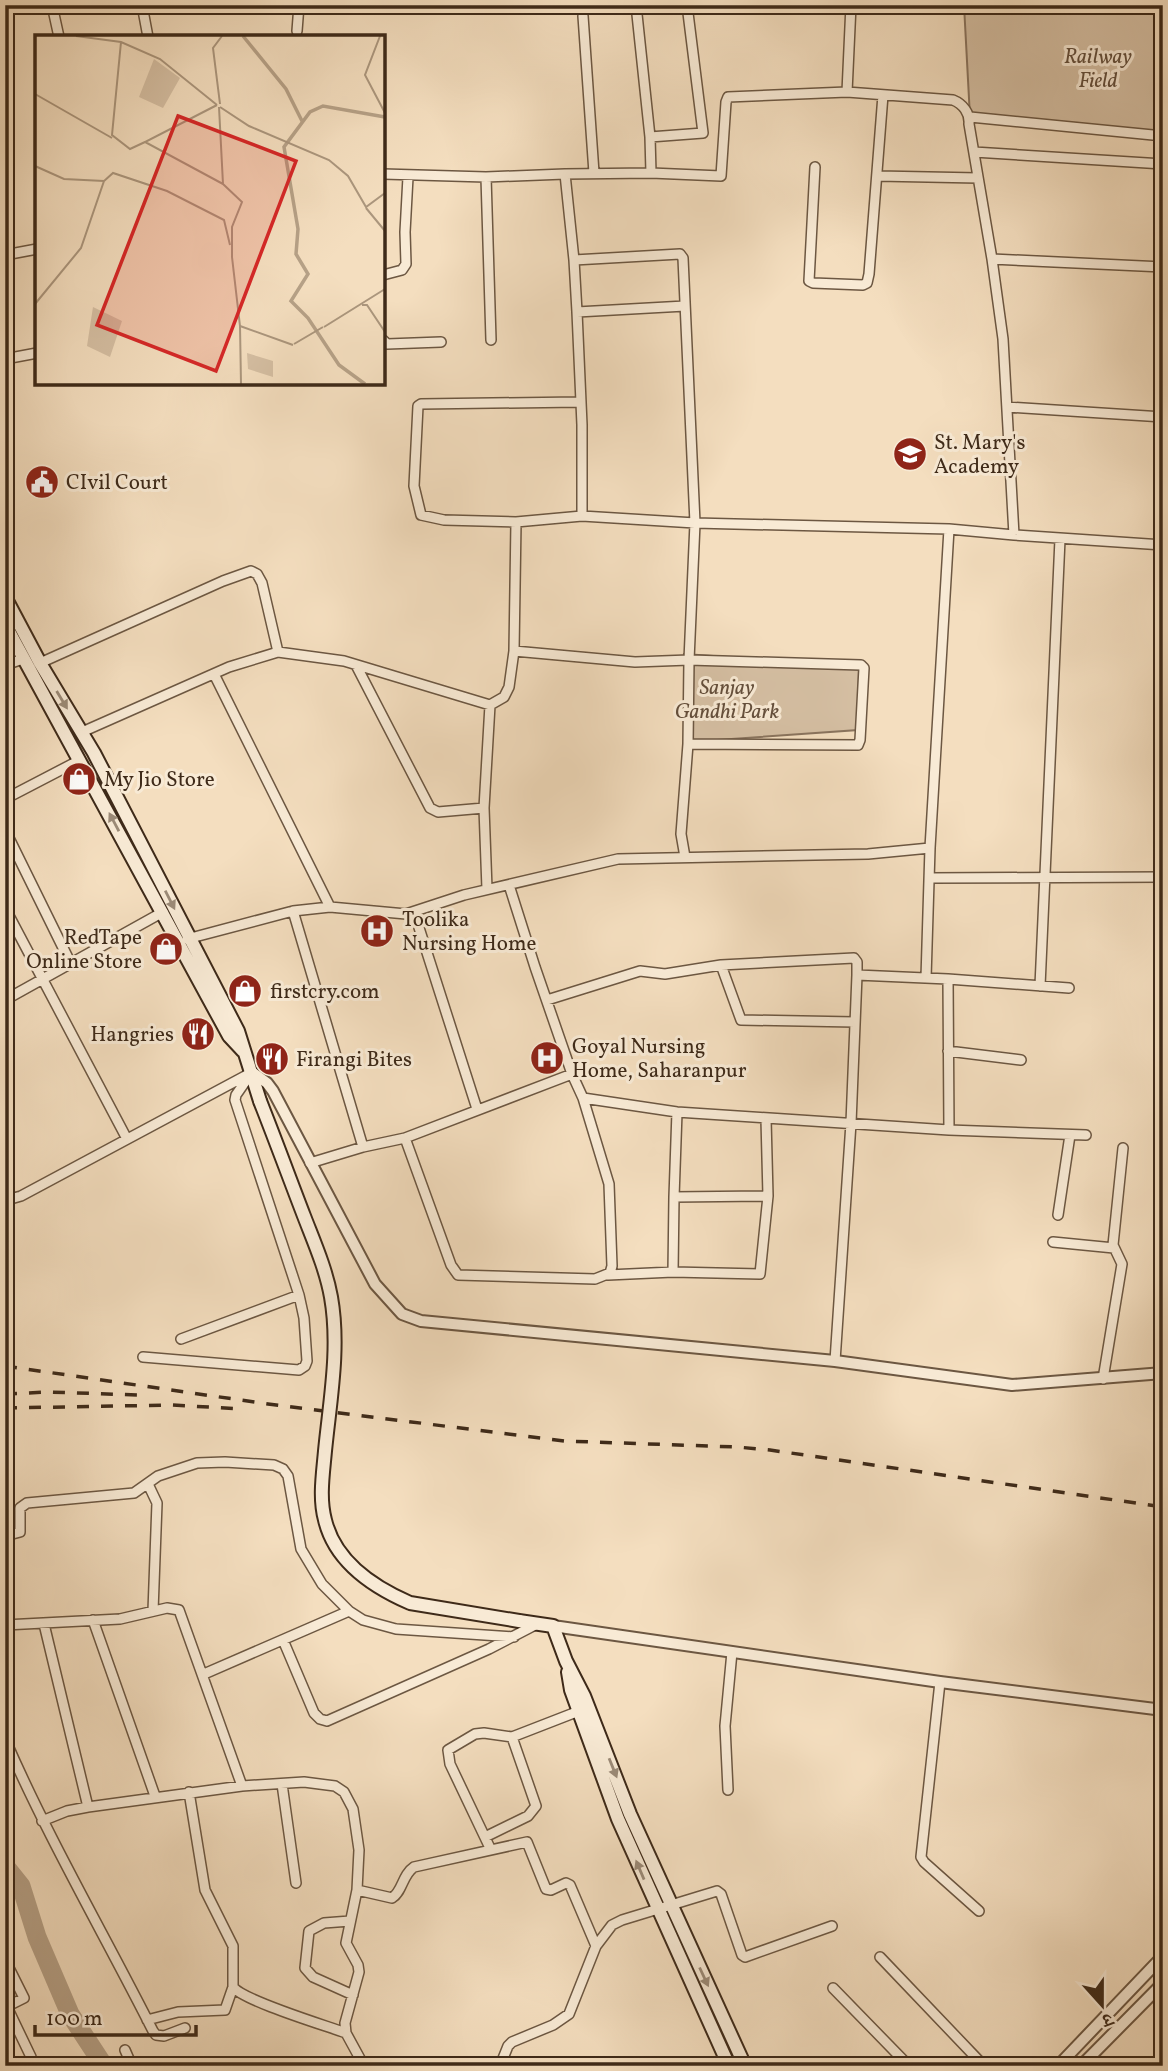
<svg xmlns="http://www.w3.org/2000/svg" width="1168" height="2071" font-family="Vollkorn,'Noto Serif Devanagari',serif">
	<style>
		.green { fill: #d5bfa3; stroke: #8a745e; stroke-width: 2 }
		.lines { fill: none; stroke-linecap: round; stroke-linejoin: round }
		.river { stroke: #b6a187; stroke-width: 19 }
		.minor-casing { stroke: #6c5742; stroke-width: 12 }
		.tertiary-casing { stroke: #6c5742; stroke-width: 14 }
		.secondary-casing { stroke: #3e2a19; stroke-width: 16 }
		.minor { stroke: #f8ead5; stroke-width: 9 }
		.tertiary { stroke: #f8ead5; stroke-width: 10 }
		.secondary { stroke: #f8ead5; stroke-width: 12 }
		.rail { stroke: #3e2a19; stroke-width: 3.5; stroke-dasharray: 12 12; stroke-linecap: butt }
		.secondary-bridge-casing { stroke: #3e2a19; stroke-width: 16; stroke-linecap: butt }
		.secondary-bridge { stroke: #f8ead5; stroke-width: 12 }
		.oneway { fill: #9b8a77 }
		.labels { text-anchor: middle; stroke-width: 6; stroke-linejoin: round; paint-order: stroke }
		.park-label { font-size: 21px; font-style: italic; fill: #644f3c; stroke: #f8ead5 }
		.poi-label { font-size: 21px; fill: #3e2a19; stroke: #f8ead5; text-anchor: start }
		.inset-river { fill: none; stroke: #b6a187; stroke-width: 3.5 }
		.inset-road { fill: none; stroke: #ab967d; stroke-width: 2 }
		.view { fill: #d62828; fill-opacity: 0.15; stroke: #d62828; stroke-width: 3.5 }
		.inset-edge { fill: none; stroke: #3e2a19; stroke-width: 3.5 }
	</style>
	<rect width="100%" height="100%" fill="#f4debf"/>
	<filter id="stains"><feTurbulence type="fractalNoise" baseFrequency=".00286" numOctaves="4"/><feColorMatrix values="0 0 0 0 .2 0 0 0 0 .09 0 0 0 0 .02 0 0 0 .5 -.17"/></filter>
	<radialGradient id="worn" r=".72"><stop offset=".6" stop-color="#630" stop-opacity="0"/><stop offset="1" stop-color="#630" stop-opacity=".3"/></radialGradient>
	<!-- green -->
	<path class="green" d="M964 5H1163V136L970 117Z
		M684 654 859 666 858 730 688 742Z"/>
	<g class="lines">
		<!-- river -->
		<path class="river" d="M5 1866 21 1886 37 1937 70 2014 104 2066"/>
		<!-- minor casing -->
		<g class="minor-casing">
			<path id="minor" d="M52 5 59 37
				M142 5 148 37
				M636 5 650 137 651 173
				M851 5 847 92 953 100C963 104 970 113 969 124L992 259 1003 339 1014 535 1163 545
				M583 16 594 173
				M297 31 299 5
				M970 117 1163 136
				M650 137 703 133 687 5
				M974 152 1163 164
				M815 167 809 281 813 283 863 285 867 283 869 274 883 95
				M383 174 486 177 565 174 574 260
				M565 174 651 173 721 176 726 102 728 97 847 92
				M878 176 978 178
				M486 177 491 340
				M5 255 37 249
				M992 259 1163 267
				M383 275 402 270 406 264 405 232 408 177
				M685 306 577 312 574 260 680 254 683 258 695 523 689 660 688 744 681 834 685 857
				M577 312 582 425V516
				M383 340 387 344 441 342
				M5 359 37 353
				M1007 407 1163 417
				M516 522 444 520 421 515 414 486 418 406 421 404 579 402
				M514 651 635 662 689 660 861 665 864 668 860 740 858 745 688 744
				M40 663 223 581 251 571 257 574 262 583 278 652
				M5 665 23 659
				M357 667 430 808 438 812 484 808
				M214 674 330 907 406 914 464 895 618 859 868 854 930 848 949 529
				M82 732 229 667 278 652 344 661 490 705 504 697 509 687 514 651 516 522 582 516 695 523 949 529 1014 535
				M5 799 80 760
				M5 830 71 964
				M931 878 1163 877
				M487 889 484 808 490 705
				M330 907 293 911 363 1147
				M5 908 127 1139
				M414 912 477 1109
				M187 939 293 911
				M857 975 948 979 1069 988
				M926 978 930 848
				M948 979 949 1130
				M1040 986 1060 539
				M5 1000 163 912
				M547 1000 640 971 665 974 721 965
				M948 1051 1021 1060
				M583 1098 677 1112 949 1130 1086 1135
				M677 1112 674 1197 768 1196 766 1119
				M405 1138 572 1074
				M310 1163 363 1147 405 1138 451 1265 458 1275 595 1279 610 1273 612 1266 609 1184 583 1098 572 1074 535 967 509 885
				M5 1193 14 1198 21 1196 247 1075
				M1058 1215 1070 1135
				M1053 1242 1114 1248
				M673 1272 674 1197
				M608 1275 673 1272 760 1274 768 1196
				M181 1339 299 1295
				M143 1357 299 1370 305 1366 307 1361 304 1318 299 1295 235 1100 236 1095 252 1072
				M835 1361 851 1123 857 975V962L854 958 721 965 741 1020 855 1022
				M1103 1379 1122 1264 1113 1245 1123 1148
				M148 1484 157 1503 153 1611
				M5 1536 20 1532V1508L27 1503 134 1493 158 1476 197 1463 225 1462 274 1465 283 1469 288 1476 301 1549 322 1584 349 1611 363 1620 396 1629 514 1637
				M93 1620 155 1796
				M44 1624 88 1807 242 1786 304 1782 335 1786 344 1792 353 1809 359 1850 357 1890 346 1943 358 1965 359 1972 345 2023 346 2033 364 2066
				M5 1625 120 1619 167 1608 179 1610 242 1786
				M283 1640 314 1713 320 1719 327 1721 489 1649 537 1624
				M204 1674 349 1611
				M940 1682 921 1857 924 1862 979 1911
				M5 1739C49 1840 104 1934 153 2031L156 2035 164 2036 185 2028
				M282 1784 296 1883
				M728 1790 725 1726 732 1652
				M189 1792 205 1890 233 1946V1987C244 2001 324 2025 346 2033
				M42 1821 67 1811 88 1807
				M485 1837 528 1816 536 1806 512 1737
				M490 1848 450 1764 448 1750 475 1734 484 1733 512 1737 579 1711
				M357 1890 392 1898C403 1891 402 1875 414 1867L527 1842 546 1889 551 1890 566 1883 570 1885 596 1946
				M350 1921 324 1923 309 1931 305 1968 313 1977 353 1995
				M880 1957 984 2066
				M5 1960 24 1998 10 2005 8 2009 31 2057 32 2066
				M833 1988 909 2066
				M147 2020 178 2012 225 2010 233 1987
				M125 2050 132 2066
				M500 2066 508 2046 512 2042 553 2025 569 2014 596 1946 612 1925 622 1920 717 1891 721 1894 742 1955 745 1957 832 1926"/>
		</g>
		<!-- tertiary casing -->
		<g class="tertiary-casing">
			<path id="tertiary" d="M252 1072 267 1083 273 1091 375 1284 402 1314 421 1321 835 1361 1012 1385 1163 1373
				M553 1626 940 1682 1163 1710
				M1058 2066 1163 1956
				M1081 2066 1163 1983"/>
		</g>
		<!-- secondary casing -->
		<g class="secondary-casing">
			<path id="secondary" d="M5 597 40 663 94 753 238 1031 260 1101
				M5 624 229 1036 243 1051
				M519 1621 553 1626 566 1661 584 1696 630 1814 745 2066
				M568 1672 571 1690 618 1819 729 2066"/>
		</g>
		<!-- minor -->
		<use href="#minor" class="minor"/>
		<!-- tertiary -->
		<use href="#tertiary" class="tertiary"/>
		<!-- secondary -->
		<use href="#secondary" class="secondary"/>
		<!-- rail -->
		<path class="rail" d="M5 1366 268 1404 564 1441 737 1447 770 1450 1163 1507
			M5 1394 48 1392 138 1395
			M5 1408 172 1405 242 1409"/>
		<!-- secondary-bridge casing -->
		<g class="secondary-bridge-casing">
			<path id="secondary-bridge" d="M260 1101C275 1139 289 1177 304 1216 314 1242 326 1269 331 1297 340 1348 330 1400 325 1451 323 1474 319 1498 325 1520 335 1562 373 1587 410 1603L519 1621"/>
		</g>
		<!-- secondary-bridge -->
		<use href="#secondary-bridge" class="secondary-bridge"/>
	</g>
	<!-- one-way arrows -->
	<defs><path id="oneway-solid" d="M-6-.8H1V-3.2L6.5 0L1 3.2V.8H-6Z" transform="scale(1.75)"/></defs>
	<g class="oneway">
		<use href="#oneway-solid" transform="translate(62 700) rotate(59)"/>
		<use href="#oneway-solid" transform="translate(114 822) rotate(-118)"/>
		<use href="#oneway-solid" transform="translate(170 900) rotate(63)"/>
		<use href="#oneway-solid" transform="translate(613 1768) rotate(68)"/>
		<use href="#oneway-solid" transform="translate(640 1870) rotate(-113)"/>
		<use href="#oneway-solid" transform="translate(704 1977) rotate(65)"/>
	</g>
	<!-- icons -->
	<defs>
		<g id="school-disc" transform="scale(1.75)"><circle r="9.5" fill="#8f2418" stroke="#f8ead5"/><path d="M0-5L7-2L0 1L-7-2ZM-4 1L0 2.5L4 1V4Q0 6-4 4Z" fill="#fff"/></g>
		<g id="civic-disc" transform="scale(1.75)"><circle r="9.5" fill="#8f2418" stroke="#f8ead5"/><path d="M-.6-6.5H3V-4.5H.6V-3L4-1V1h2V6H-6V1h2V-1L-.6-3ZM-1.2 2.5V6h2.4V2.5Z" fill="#fff"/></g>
		<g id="shop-disc" transform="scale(1.75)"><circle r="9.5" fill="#8f2418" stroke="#f8ead5"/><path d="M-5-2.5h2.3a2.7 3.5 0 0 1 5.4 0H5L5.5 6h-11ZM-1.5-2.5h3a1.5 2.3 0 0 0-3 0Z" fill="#fff"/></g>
		<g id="hospital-disc" transform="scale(1.75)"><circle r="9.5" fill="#8f2418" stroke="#f8ead5"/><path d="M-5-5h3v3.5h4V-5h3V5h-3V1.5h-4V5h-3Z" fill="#fff"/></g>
		<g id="restaurant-disc" transform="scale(1.75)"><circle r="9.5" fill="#8f2418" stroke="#f8ead5"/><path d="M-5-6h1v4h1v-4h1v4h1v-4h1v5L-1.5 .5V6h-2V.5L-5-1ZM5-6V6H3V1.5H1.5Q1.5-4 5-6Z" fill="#fff"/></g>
	</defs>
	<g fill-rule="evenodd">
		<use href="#school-disc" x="910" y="454"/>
		<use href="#civic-disc" x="42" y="482"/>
		<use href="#shop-disc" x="79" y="779"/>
		<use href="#hospital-disc" x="377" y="931"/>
		<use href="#shop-disc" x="166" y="949"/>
		<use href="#shop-disc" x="245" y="991"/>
		<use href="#restaurant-disc" x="198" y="1034"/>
		<use href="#hospital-disc" x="547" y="1058"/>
		<use href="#restaurant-disc" x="272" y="1059"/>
	</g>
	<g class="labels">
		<!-- park labels -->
		<g class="park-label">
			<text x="1098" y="63">Railway<tspan x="1098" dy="24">Field</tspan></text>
			<text x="727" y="694">Sanjay<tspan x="727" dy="24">Gandhi Park</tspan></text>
		</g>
		<!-- poi labels -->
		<g class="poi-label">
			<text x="934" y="449">St. Mary's<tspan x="934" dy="24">Academy</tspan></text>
			<text x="66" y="489">CIvil Court</text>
			<text x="104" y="786">My Jio Store</text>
			<text x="402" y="926">Toolika<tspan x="402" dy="24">Nursing Home</tspan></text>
			<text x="142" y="944" text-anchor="end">RedTape<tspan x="142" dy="24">Online Store</tspan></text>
			<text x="270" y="998">firstcry.com</text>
			<text x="174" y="1041" text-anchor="end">Hangries</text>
			<text x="572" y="1053">Goyal Nursing<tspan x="572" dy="24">Home, Saharanpur</tspan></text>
			<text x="296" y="1066">Firangi Bites</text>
		</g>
	</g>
	<!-- overview -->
	<g transform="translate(35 35)">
		<rect width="350" height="350" fill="#f4debf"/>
		<path d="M119 24 145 43 128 73 104 62ZM58 272 87 286 75 322 52 311ZM212 318 238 326V342L213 334Z" fill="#d5bfa3"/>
		<path class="inset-river" d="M208 1 251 54 267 86M330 349 304 330 273 283 256 266 273 239 261 219 263 194 249 112 275 77 288 71 350 82"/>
		<path class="inset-road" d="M41 1 86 7 125 24 182 70M345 1 330 40 350 78M86 7 77 100 95 114 110 107M0 59 77 103M185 69 178 13 187 1M182 70 110 107 188 149M184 72 188 149 207 167 197 192V222L205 291M185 72 214 91 294 125 313 141 331 172 350 158M0 131 29 144 69 146M331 173 350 196M0 269 46 213 69 146 78 138 132 156 189 185 195 210M327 270H332L350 297M289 292 350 254M259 309 288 292M206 349 205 291 258 310"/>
		<path class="view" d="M143 81 261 126 181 336 62 290Z"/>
		<rect width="350" height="350" class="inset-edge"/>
	</g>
	<!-- margin -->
	<rect width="1168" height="2071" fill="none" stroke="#f4debf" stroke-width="28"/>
	<rect x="7" y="7" width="1154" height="2057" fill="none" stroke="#3e2a19" stroke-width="3.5"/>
	<rect x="14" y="14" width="1140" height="2043" fill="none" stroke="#3e2a19" stroke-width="2"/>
	<!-- north arrow -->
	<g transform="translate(1102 2005) rotate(159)" stroke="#f8ead5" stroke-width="5" paint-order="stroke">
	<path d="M0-5L12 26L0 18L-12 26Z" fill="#3e2a19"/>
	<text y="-10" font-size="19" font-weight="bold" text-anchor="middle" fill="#3e2a19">उ</text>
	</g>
	<!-- scale -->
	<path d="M35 2025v10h161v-10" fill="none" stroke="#3e2a19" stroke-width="3.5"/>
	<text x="46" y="2025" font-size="21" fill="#3e2a19" stroke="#f8ead5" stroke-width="5" paint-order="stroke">100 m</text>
	<rect width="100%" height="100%" filter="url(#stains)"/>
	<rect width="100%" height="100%" fill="url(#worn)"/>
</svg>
